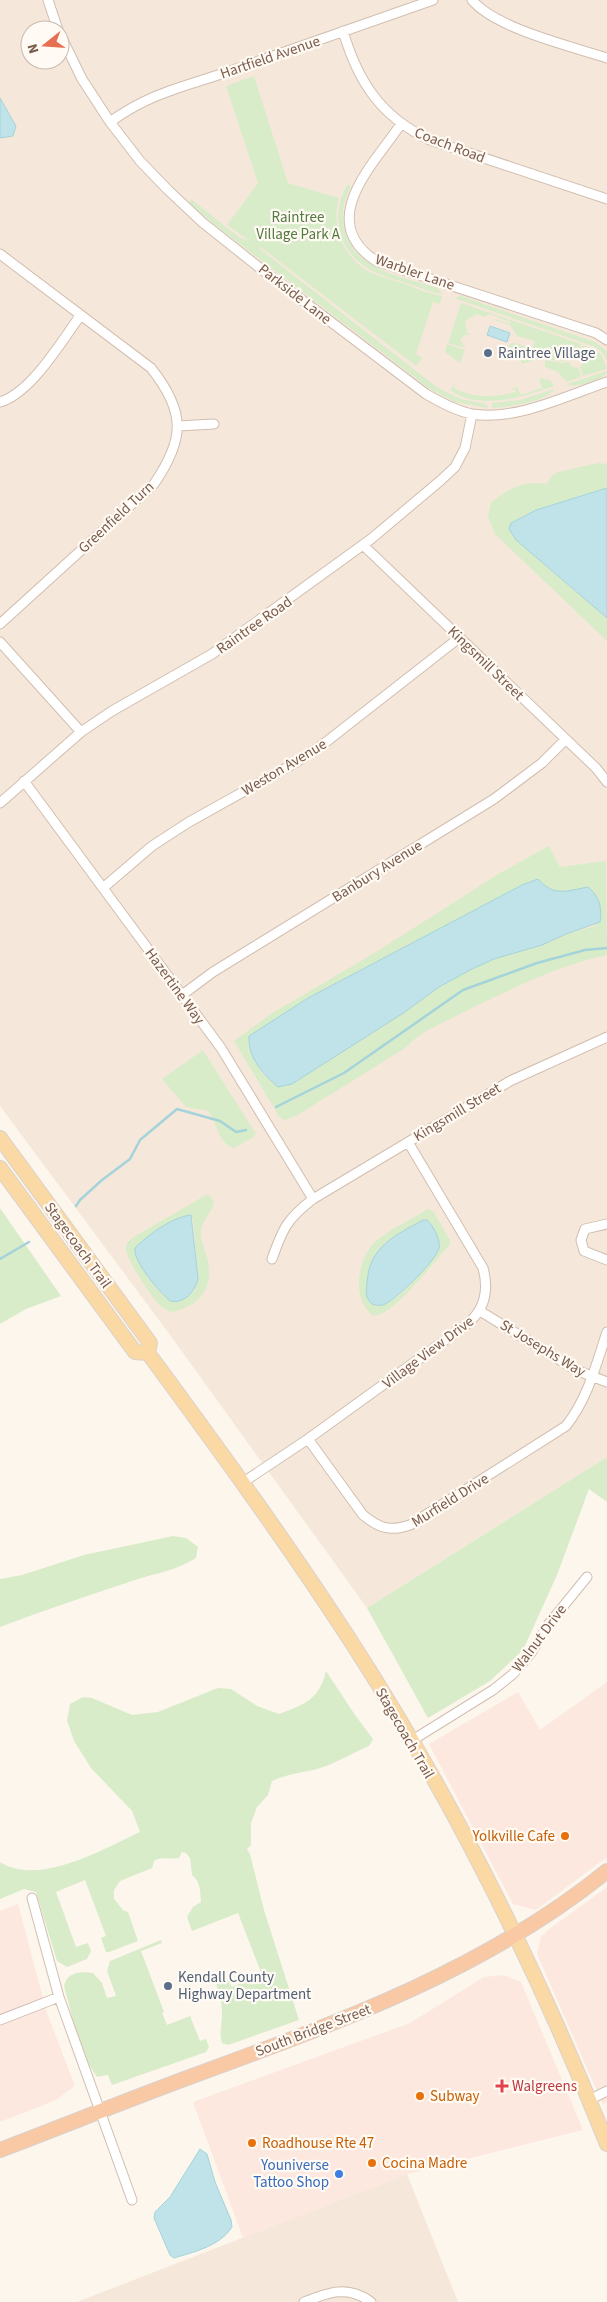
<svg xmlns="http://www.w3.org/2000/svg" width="607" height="2302" font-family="'Source Sans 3',sans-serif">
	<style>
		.residential { fill: #f5e8da; fill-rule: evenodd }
		.commercial { fill: #fde8e0 }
		.green { fill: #d8ecc9; fill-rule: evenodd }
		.water { fill: #bfe3e8; stroke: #a5d3da }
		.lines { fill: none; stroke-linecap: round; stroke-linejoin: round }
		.stream { stroke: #a5d3da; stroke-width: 2.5 }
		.minor-casing { stroke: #d1beb0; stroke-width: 11 }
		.primary-casing { stroke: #dad1cd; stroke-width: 16 }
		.trunk-casing { stroke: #dad1cd; stroke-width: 16 }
		.minor { stroke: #fff; stroke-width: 9 }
		.primary { stroke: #fbd9a5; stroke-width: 14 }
		.trunk { stroke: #f9c8a4; stroke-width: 14 }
		.service-dot { fill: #5c6f8a; stroke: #fffaf3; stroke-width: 2 }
		.food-dot { fill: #e8710a; stroke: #fffaf3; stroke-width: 2 }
		.health-dot { fill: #e0444e; stroke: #fffaf3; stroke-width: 2 }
		.shop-dot { fill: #3f7fe0; stroke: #fffaf3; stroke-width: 2 }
		.labels { text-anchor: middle; stroke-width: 4.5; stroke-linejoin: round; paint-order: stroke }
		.street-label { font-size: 15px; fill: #7a5c4d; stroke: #fffaf3 }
		.park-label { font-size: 15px; fill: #537a41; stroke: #fffaf3 }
		.service-label { font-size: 15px; fill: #4e5e75; stroke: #fffaf3; text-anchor: start }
		.food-label { font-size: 15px; fill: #c56008; stroke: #fffaf3; text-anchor: start }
		.health-label { font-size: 15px; fill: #be3a42; stroke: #fffaf3; text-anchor: start }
		.shop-label { font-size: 15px; fill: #366cbe; stroke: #fffaf3; text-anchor: end }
	</style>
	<rect width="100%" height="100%" fill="#fdf6ec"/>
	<!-- residential -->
	<path class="residential" d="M0 0H607V1457L367 1608 170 1335 0 1106ZM30 30H60V60H30Z
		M407 2174 458 2302H77Z"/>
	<!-- commercial -->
	<path class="commercial" d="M607 1682V1857L536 1910 513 1904 429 1744 518 1692 540 1730Z
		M607 1887V2102L603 2105 537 1954 541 1937 548 1930Z
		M18 1904 47 2013 75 2086 56 2100 0 2122V1911Z
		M504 1975 521 1982 583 2130 407 2174 243 2238 193 2102 410 2023 484 1977Z"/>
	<!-- green -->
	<path class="green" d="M254 76 288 183 339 198C331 226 342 256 368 271 380 277 393 280 405 284 417 289 430 294 442 296L440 304 433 302 416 354 422 358 416 366 259 246 260 249 438 388 461 399 486 404 488 408 455 402 430 389 224 232 189 203 191 199 240 238 250 241 227 225 258 183 226 86Z
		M348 184 351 187C344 200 341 213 344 228 353 270 403 277 438 288L442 294C431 293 420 287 409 284 394 279 376 275 363 265 336 247 331 210 348 184Z
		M461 296 595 342 607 351V361L602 352 593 346 454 298Z
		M461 303 581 344 579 352 573 353 569 360 562 361 540 358 522 364 517 351 509 347 510 344 515 343 532 349 535 341 517 336 510 325 496 321 495 319 510 324V322L489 314 484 317 477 314 465 321 467 333 471 335H465L460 339 465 348 448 343Z
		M447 344 465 350 460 363 445 352Z
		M583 345 601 354 607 369 583 376 580 368 585 360 580 353Z
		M545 360 561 363 569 362 572 367 578 368 581 377 566 382 558 372 545 367Z
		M607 371V374C599 380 576 389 567 384Z
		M539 378 550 380 554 386C524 397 479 411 450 390L455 384 454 388C473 398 494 398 515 392L516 390 510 389 517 387 521 395 542 388Z
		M554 389C548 402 506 407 492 408V403L520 400Z
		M598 463 607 464V488L536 510 518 518 541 562 607 618V641L495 534 488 516 491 503C507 488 526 480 546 484L552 476 558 472Z
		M549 846 560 867 606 861 607 955C556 966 511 989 464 1012 443 1023 421 1031 405 1048L296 1116 285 1120 280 1118 234 1041 269 1015 376 952 500 873ZM538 879C554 897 566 891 588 887L595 926 566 934 542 945 494 959 470 970 439 987 405 1012 292 1084 278 1087 261 1072 308 998 522 885Z
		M203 1050 256 1134 252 1138 234 1148C218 1144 217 1122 208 1111L186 1107 162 1079Z
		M206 1195 210 1196 214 1202C212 1212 203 1220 201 1230 199 1240 205 1248 207 1257 214 1287 202 1304 173 1312 169 1311 165 1310 162 1307 153 1300 123 1256 126 1246 127 1241 133 1238 137 1235ZM193 1219 198 1279 195 1290 187 1297 135 1248 161 1229Z
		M0 1208 61 1296 26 1309 0 1324Z
		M428 1209 433 1211 450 1240V1245C432 1262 397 1314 373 1316 352 1300 357 1263 372 1245 382 1233 414 1218 428 1209ZM423 1220 431 1223 438 1241C426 1264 407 1300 377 1306L367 1298C364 1254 388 1239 423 1220Z
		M607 1457V1502L589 1489 557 1575 523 1650 490 1681 428 1718 367 1608Z
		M173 1536 186 1538 198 1547 196 1558C178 1570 156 1573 135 1580 90 1595 45 1610 0 1627V1579L22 1575 84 1555Z
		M326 1671 355 1715 373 1739 369 1746C354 1752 340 1761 326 1766 308 1773 291 1772 272 1781L268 1795 257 1807 251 1823V1845L247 1849 250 1854 264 1910 299 2020 228 2045 222 2043C219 2033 222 2024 222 2014 222 2002 219 1992 215 1981L226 1977 232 1987 262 1975 238 1913 192 1931 187 1917 193 1907 201 1902C200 1892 201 1882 192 1875L190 1858 186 1853 182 1852 179 1858C169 1860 162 1856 154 1861L152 1868 120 1881 114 1890V1899L123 1910 128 1912 138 1941 109 1952H106L101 1938 106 1936 85 1880 56 1892 76 1947 88 1943 91 1951 87 1959 67 1967 57 1961 36 1892 24 1889 0 1899V1862C39 1887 103 1849 140 1832L132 1811 91 1768 74 1741 67 1720 70 1704 83 1697 92 1698 132 1715 158 1712 218 1688 231 1689 257 1706 279 1714C305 1704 319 1700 326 1671Z
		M161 1940 162 1943 141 1951 164 2012 162 2013 167 2025 190 2016 200 2041 206 2039 209 2047 206 2052 112 2085 108 2075 97 2077C78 2051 73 2017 64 1986 67 1972 80 1971 93 1973L102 1983 107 1998 116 1996 107 1971 110 1961Z"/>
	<!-- water -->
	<path class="water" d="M0 98 16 126 13 136 0 138Z
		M490 326 510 333 507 342 487 335Z
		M607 488V618L516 540 509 529 511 523 536 510Z
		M538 879C554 897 566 891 588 887 600 897 602 908 600 922L566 934 542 945 494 959 470 970 439 987 405 1012 292 1084 278 1087C262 1073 248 1058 249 1036L308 998 522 885Z
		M191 1215 198 1279C195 1292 184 1304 170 1301 159 1291 133 1262 135 1248 148 1235 172 1217 191 1215Z
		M423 1220H427C433 1225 441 1240 439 1248 435 1262 399 1296 387 1303 382 1306 378 1306 372 1304 365 1298 366 1291 367 1283 369 1247 394 1236 423 1220Z
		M200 2149 207 2154 215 2182 231 2220 232 2227C220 2246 194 2252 174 2258L170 2255 154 2218 155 2212 170 2197Z"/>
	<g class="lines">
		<!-- stream -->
		<path class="stream" d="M276 1107 344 1073 463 990 537 963 585 950 607 948
			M76 1206 80 1200 102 1180 130 1159 140 1140 177 1109 220 1121 236 1132 246 1130
			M0 1259 29 1242"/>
		<!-- minor casing -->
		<g class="minor-casing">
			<path id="minor" d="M48 0 58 30
				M472 0C495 28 570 46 607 58
				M343 31C358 82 381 117 430 140L607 199
				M60 34 82 79 110 122 140 161 168 190 202 222 256 265 426 394C440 402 456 411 472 414 517 421 565 396 607 382
				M110 122C153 91 188 86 236 69 301 46 367 23 433 0
				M401 124C373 165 315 221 376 261L596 333 607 340
				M0 254 151 368C186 412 185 439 154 484L0 624
				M0 402C31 393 61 342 80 316
				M178 426 214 424
				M363 545 596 768 607 782
				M0 642 81 732
				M24 781 221 1048 313 1199
				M0 803 81 732 112 711 212 654 371 539 440 481 455 467 465 448 472 414
				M103 888 152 846 189 822 295 763 326 742 459 638
				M182 995 213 972 494 799 542 763 565 740
				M607 1224 585 1229 581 1240 584 1251 607 1260
				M272 1259C283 1228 287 1219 313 1199L510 1081 607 1037
				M480 1311 576 1370 607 1382
				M308 1439 363 1515C379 1528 390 1532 410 1525L566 1426C588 1398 596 1365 607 1332
				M242 1483 308 1439 466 1325C485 1310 489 1290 483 1268L408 1142
				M411 1741 493 1690 513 1674 531 1653 548 1625 587 1577
				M32 1898 59 1997 132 2200
				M0 2020 59 1997
				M589 2100 607 2091
				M304 2302C329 2292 348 2285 371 2302"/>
		</g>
		<!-- primary casing -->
		<g class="primary-casing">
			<path id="primary" d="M0 1138 150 1343 148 1353
				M0 1168 135 1352 148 1353C218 1448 288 1544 352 1643 454 1801 538 1971 607 2144"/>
		</g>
		<!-- trunk casing -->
		<g class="trunk-casing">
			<path id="trunk" d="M0 2150C63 2126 125 2101 187 2078 334 2024 484 1971 607 1871"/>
		</g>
		<!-- minor -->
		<use href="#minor" class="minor"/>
		<!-- primary -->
		<use href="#primary" class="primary"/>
		<!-- trunk -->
		<use href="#trunk" class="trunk"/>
	</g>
	<!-- markers -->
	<g class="service-dot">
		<circle cx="488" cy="353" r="5"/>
		<circle cx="168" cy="1986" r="5"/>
	</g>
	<g class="food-dot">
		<circle cx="565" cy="1836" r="5"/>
		<circle cx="420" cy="2096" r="5"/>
		<circle cx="252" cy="2143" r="5"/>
		<circle cx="372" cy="2163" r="5"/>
	</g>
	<path class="health-dot" d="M499.5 2078.5h5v5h5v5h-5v5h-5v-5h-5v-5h5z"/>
	<circle class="shop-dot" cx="339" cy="2174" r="5"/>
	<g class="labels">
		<!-- street labels -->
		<g class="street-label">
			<text transform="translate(270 57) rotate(-19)" y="5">Hartfield Avenue</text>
			<text transform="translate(450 145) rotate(21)" y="5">Coach Road</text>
			<text transform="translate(415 272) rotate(19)" y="5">Warbler Lane</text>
			<text transform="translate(295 294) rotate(38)" y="5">Parkside Lane</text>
			<text transform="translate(116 517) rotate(-43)" y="5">Greenfield Turn</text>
			<text transform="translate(254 625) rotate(-35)" y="5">Raintree Road</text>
			<text transform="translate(486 663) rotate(44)" y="5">Kingsmill Street</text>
			<text transform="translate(284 767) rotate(-31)" y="5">Weston Avenue</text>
			<text transform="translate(377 871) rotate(-32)" y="5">Banbury Avenue</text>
			<text transform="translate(175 986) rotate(54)" y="5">Hazertine Way</text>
			<text transform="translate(457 1112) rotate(-31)" y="5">Kingsmill Street</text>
			<text transform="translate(78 1245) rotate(54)" y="5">Stagecoach Trail</text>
			<text transform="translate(543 1348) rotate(31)" y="5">St Josephs Way</text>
			<text transform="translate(428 1352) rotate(-37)" y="5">Village View Drive</text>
			<text transform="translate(450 1500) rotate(-32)" y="5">Murfield Drive</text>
			<text transform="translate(539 1638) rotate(-53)" y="5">Walnut Drive</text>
			<text transform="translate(405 1733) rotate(60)" y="5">Stagecoach Trail</text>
			<text transform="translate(313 2030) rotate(-21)" y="5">South Bridge Street</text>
		</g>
		<!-- park labels -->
		<g class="park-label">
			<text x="298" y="222">Raintree<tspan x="298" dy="17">Village Park A</tspan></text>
		</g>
		<!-- service labels -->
		<g class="service-label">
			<text x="498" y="358">Raintree Village</text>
			<text x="178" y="1982">Kendall County<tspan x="178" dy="17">Highway Department</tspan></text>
		</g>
		<!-- food labels -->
		<g class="food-label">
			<text x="555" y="1841" text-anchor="end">Yolkville Cafe</text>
			<text x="430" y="2101">Subway</text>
			<text x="262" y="2148">Roadhouse Rte 47</text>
			<text x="382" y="2168">Cocina Madre</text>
		</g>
		<!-- health labels -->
		<g class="health-label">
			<text x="512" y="2091">Walgreens</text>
		</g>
		<!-- shop labels -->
		<g class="shop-label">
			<text x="329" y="2170">Youniverse<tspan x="329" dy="17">Tattoo Shop</tspan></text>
		</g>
	</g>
	<!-- north arrow -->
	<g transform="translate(45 45) rotate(253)"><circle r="24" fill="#fffaf3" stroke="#cabbb1"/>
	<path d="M0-4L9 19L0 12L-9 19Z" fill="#e76f51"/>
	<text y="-8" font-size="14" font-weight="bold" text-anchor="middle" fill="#7a5c4d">N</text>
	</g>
</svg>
